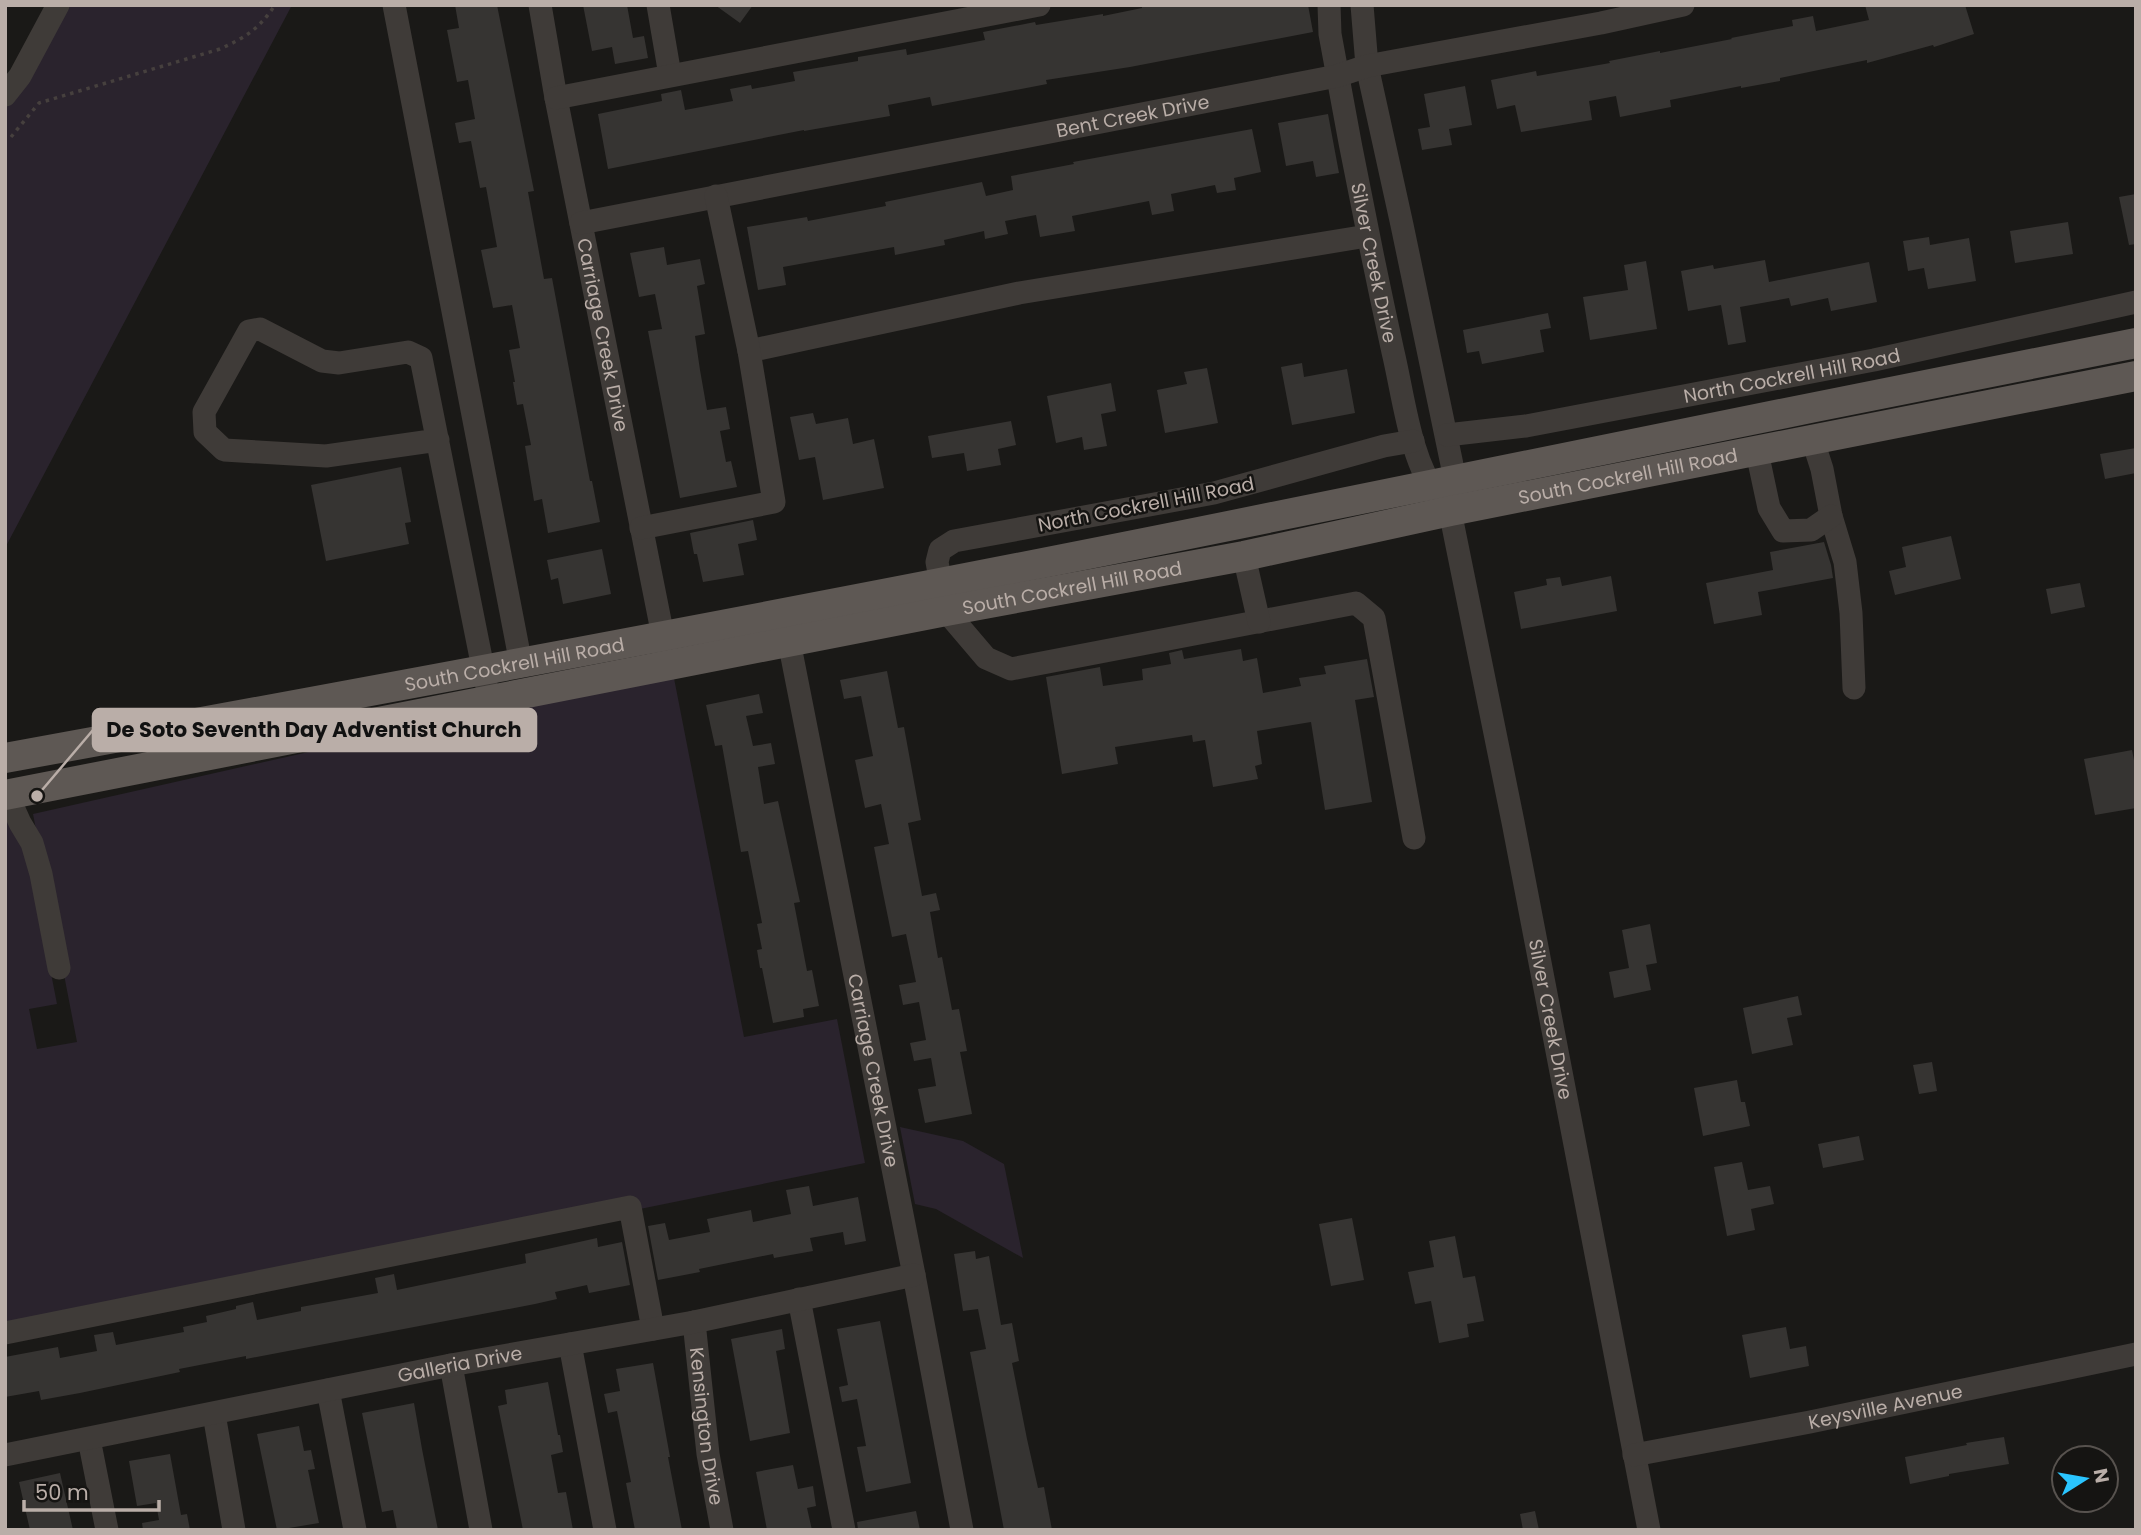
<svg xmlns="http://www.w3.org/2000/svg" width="2141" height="1535" font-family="Poppins,sans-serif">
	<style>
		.green { fill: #2a232d }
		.building { fill: #363432 }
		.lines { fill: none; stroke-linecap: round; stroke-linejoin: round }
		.path { stroke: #46403e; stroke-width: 3.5; stroke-dasharray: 3.5 5; stroke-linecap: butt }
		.minor { stroke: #3f3b38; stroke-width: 23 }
		.major { stroke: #5e5854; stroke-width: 30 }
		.labels { text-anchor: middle; stroke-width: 5; stroke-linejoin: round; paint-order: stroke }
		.street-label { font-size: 19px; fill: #baaea8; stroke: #151412 }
		.leader { fill: none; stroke: #baaea8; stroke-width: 2.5 }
		.callout-dot { fill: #baaea8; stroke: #151412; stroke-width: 2.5 }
		.callout { fill: #baaea8; stroke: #baaea8; stroke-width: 2.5 }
		.callout-label { font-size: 21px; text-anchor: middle; font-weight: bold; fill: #111 }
	</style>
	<rect width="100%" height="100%" fill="#1a1917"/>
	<!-- green -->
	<path class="green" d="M51 5H292L5 548V90Z
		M673 673 744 1037 837 1019 865 1163 635 1210 5 1324V819L25 840 57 1004 29 1009 37 1049 77 1042 33 814 544 699Z
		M900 1127 963 1141 1004 1164 1023 1258 936 1209 915 1204Z"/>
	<!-- building -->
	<path class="building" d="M455 5H497L534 191 528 192 544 279 552 278 590 481H592L600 522 548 533 542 499 534 501 525 446 531 445 523 404 517 405 513 382H515L509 350 520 348 512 305 493 308 481 250 497 247 486 187 480 188 471 141 459 143 455 123 475 119 468 80 457 82 447 30 459 28Z
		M583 5H627L633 38 644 36 648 58 615 64 612 47 592 51Z
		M715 5H753L740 23Z
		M1142 5H1308L1313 32 1130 67 1046 80 1047 84 932 106 930 97 888 105 890 116 804 131V130L608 169 598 114 662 101 661 94 681 90 685 110 733 101 730 89 751 85 752 89 795 81 793 72 858 61V57L906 49 907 55 985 40 983 32 1035 22 1036 25 1103 14V16L1142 8Z
		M1865 5H1965L1974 34 1934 47 1933 45 1867 63V60L1780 78V81L1741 88V86L1670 100 1671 107 1620 117 1616 96 1589 101 1592 120 1521 132 1515 105 1497 109 1491 80 1536 71 1537 76 1610 63 1609 61 1660 51V53L1732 39 1731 38 1793 26 1792 20 1813 16 1816 31 1869 20Z
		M1465 86 1472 125 1449 129 1452 145 1422 150 1418 129 1430 127 1424 94Z
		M1328 114 1339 173 1316 177 1313 161 1286 166 1278 123Z
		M1252 129 1261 172 1234 178 1236 190 1217 193 1215 185 1171 194 1174 211 1152 215 1149 201 1072 216 1075 231 1040 237 1036 215 1005 221 1008 234 985 239 984 231 944 240 945 245 895 255 894 247 783 267 786 285 758 290 747 227 807 217 808 221 886 206 885 202 982 182 986 196 1013 190 1011 176 1074 164 1073 162Z
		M2136 194V244L2129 245 2119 197Z
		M2068 222 2073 254 2015 263 2010 231Z
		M1929 237 1930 245 1969 238 1976 281 1928 289 1924 268 1908 271 1903 241Z
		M664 247 667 265 700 259 705 284 697 286 705 334 695 336 700 370 707 410 726 407 730 429 720 431 726 462 731 461 737 487 680 498 648 331 662 329 655 294 639 297 630 253Z
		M1765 260 1769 282 1869 262 1877 302 1831 311 1828 298 1791 306 1789 298 1740 307 1746 342 1728 345 1721 305 1688 311 1681 271 1713 265 1714 269Z
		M1646 261 1657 329 1590 340 1583 297 1628 290 1624 265Z
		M1548 313 1551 328 1540 330 1544 352 1482 364 1479 351 1467 353 1463 330Z
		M1302 363 1304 377 1347 369 1355 413 1292 425 1281 367Z
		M1207 368 1218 423 1165 433 1157 390 1187 384 1184 372Z
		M1111 383 1116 411 1101 414 1107 446 1084 450 1082 437 1056 443 1047 396Z
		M813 413 816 424 848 418 853 444 874 439 884 488 823 500 815 457 799 460 790 417Z
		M1011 421 1016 445 998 449 1001 465 967 471 964 453 932 458 928 436Z
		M2136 448V473L2105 479 2100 454Z
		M401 467 411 522 405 523 409 544 326 561 311 485Z
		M753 520 757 540 738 544 744 575 703 582 697 554H694L690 533Z
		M1951 536 1961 579 1895 595 1889 571 1906 567 1902 547Z
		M1824 542 1831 565 1833 578 1758 592 1762 615 1714 624 1706 583 1773 570 1770 552Z
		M602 549 611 594 563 604 558 578 551 580 547 560Z
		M1611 576 1617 611 1521 629 1514 592 1547 585 1546 579 1560 577 1562 586Z
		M2080 583 2085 607 2051 614 2046 589Z
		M1241 649 1243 661 1257 658 1263 693 1301 686 1299 678 1326 674 1324 666 1367 659 1374 697 1355 700 1372 802 1325 810 1311 722 1257 731 1262 764 1255 766 1258 779 1213 787 1205 740 1193 742 1192 735 1115 747 1118 764 1062 774 1046 677 1100 667 1103 686 1143 680 1142 669 1171 664 1169 653 1182 650 1184 659Z
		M887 671 898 728 904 727 921 820 908 823 922 896 936 893 940 910 930 912 938 958 942 957 952 1010 959 1009 967 1051 960 1052 972 1114 925 1123 918 1089 936 1086 931 1058 914 1061 910 1043 926 1040 919 1002 903 1005 899 985 916 982 906 934 892 937 882 888 874 847 889 844 881 804 865 808 855 760 873 756 861 696 844 699 840 680Z
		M759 694 763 713 746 716 753 746 771 743 775 764 758 767 764 804 778 801 800 902 794 903 807 971 812 970 819 1006 803 1009 804 1017 773 1023 762 968H760L757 950 762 949 757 924 762 923 748 851 741 852 722 745 715 746 706 705Z
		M2132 750 2136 770V808L2095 815 2084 759Z
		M1650 924 1657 963 1646 965 1651 990 1614 998 1609 972 1629 968 1622 930Z
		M1798 996 1802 1015 1787 1018 1793 1045 1752 1054 1743 1008Z
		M1932 1062 1937 1091 1919 1094 1913 1065Z
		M1737 1080 1741 1102H1745L1750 1126 1703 1136 1694 1088Z
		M1859 1136 1864 1160 1823 1168 1818 1144Z
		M1742 1162 1748 1190 1770 1186 1774 1204 1751 1209 1755 1230 1727 1236 1714 1167Z
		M809 1186 813 1206 858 1197 866 1241 845 1245 843 1232 810 1238 813 1251 774 1258 773 1254 699 1269 700 1272 658 1280 648 1226 665 1223 669 1240 710 1232 707 1219 751 1210 753 1222 791 1214 786 1190Z
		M1352 1218 1364 1280 1331 1286 1319 1224Z
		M1455 1236 1463 1278 1475 1276 1484 1321 1467 1324 1469 1337 1439 1343 1431 1301 1415 1304 1408 1272 1434 1267 1429 1241Z
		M597 1238 598 1247 622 1242 630 1285 589 1293 587 1285 555 1292 557 1299 535 1304 246 1359V1356L179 1369 180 1372 80 1393 41 1400 39 1391 5 1397V1357L58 1347 60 1358 97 1351 94 1335 113 1332 116 1345 184 1332 183 1327 207 1322 206 1316 236 1309V1306L253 1302 257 1320 301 1311V1307L378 1293 375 1278 394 1274 397 1290 526 1263 525 1254Z
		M975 1251 976 1259 989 1256 1001 1325 1012 1323 1019 1361 1012 1363 1027 1439 1038 1488 1044 1487 1052 1530H1004L970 1352 986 1349 978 1309 963 1311 954 1254Z
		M880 1321 911 1483 866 1492 857 1447 866 1446 857 1399 842 1402 839 1387 848 1385 837 1329Z
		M1786 1327 1790 1349 1806 1346 1809 1366 1750 1378 1742 1335Z
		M782 1329 785 1349 776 1351 790 1433 750 1441 731 1339Z
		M653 1363 670 1457H668L682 1530H635L626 1483 631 1482 617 1411 608 1413 604 1394 620 1391 616 1369Z
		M548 1382 558 1435H560L563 1452 551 1455 558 1493 566 1492 573 1530H523L498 1406 507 1404 505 1390Z
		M414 1403 422 1449 438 1530H397L393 1510 382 1512 362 1413Z
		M299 1426 304 1451 311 1450 315 1469 308 1470 319 1523 277 1530 257 1434Z
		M2004 1437 2009 1464 1949 1474V1476L1910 1484 1905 1457 1967 1445 1966 1443Z
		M170 1454 181 1515 187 1514 190 1530H143L142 1523 159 1520 156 1503 137 1506 129 1461Z
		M793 1465 798 1489 813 1486 816 1506 807 1508 812 1530H767L756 1472Z
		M60 1473 73 1530H30L19 1482Z
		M916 1511 920 1530H858L857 1522Z
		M1535 1511 1539 1530H1523L1520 1514Z"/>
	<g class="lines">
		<!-- path -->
		<path class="path" d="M11 137 39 103 220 49C246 37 259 29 275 5"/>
		<!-- minor -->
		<g class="minor">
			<path d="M394 5 521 664"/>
			<path id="s1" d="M540 5 556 98 666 651"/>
			<path d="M658 5 670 75"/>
			<path id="s2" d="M1329 5 1330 34C1349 141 1370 247 1393 352 1404 398 1410 461 1439 498"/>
			<path id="s3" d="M1362 5 1367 66 1402 225 1455 479 1450 511 1513 822 1649 1530"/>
			<path d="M5 95 20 76 58 5"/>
			<path d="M556 98 1039 5"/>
			<path id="s4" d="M581 223 1337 76 1367 66 1601 23 1683 5"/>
			<path d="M749 351 1019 293 1367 236"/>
			<path id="s5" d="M1447 435 1526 426 1874 360 2136 302"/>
			<path d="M438 440 326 456 224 450 205 432 204 412 249 331 260 329 322 361 339 363 408 352 421 358 486 683"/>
			<path d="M1413 441 1384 446 1214 493 954 541 940 550 937 562 946 611 986 658 1011 669 1356 603 1374 618 1414 838"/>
			<path d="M1813 441 1822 469 1831 516 1845 562 1851 613 1854 688"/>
			<path d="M1757 452 1769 508 1783 531 1811 530 1831 516"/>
			<path d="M641 528 774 502 749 351 716 196"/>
			<path d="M1244 556 1259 622"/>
			<path id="s6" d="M786 626 914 1275 962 1530"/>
			<path d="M7 794 20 823 32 843 41 874 59 968"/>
			<path d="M799 1299 844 1530"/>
			<path id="s7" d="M694 1322 708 1454 722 1530"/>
			<path d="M5 1333 630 1207 653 1329"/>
			<path d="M570 1344 605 1530"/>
			<path d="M451 1365 481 1530"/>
			<path d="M328 1390 355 1530"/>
			<path d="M214 1414 234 1530"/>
			<path d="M89 1439 107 1530"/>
			<path id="s8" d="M5 1455 451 1365 694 1322 914 1275"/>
			<path id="s9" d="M1634 1455 1810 1422 2136 1354"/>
		</g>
		<!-- major -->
		<g class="major">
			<path id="s10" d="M5 758C395 687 785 615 1174 537 1494 473 1815 406 2136 343"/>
			<path id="s11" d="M5 795 946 611 1244 556 1450 511 2136 376"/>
		</g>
	</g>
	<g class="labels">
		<!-- street labels -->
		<g class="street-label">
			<text dy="7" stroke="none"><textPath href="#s4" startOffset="562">Bent Creek Drive</textPath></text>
			<text dy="7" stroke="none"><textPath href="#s2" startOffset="262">Silver Creek Drive</textPath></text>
			<text dy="7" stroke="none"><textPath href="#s1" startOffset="336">Carriage Creek Drive</textPath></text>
			<text dy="7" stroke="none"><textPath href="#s5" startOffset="350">North Cockrell Hill Road</textPath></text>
			<text dy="7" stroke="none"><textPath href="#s11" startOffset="1654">South Cockrell Hill Road</textPath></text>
			<text transform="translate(1146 504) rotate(-11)" y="7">North Cockrell Hill Road</text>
			<text dy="7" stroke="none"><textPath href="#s11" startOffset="1087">South Cockrell Hill Road</textPath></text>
			<text dy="7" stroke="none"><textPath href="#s10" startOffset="518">South Cockrell Hill Road</textPath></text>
			<text dy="7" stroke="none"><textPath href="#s3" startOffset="1034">Silver Creek Drive</textPath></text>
			<text dy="7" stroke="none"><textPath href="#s6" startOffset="453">Carriage Creek Drive</textPath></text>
			<text dy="7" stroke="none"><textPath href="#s8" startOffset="464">Galleria Drive</textPath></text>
			<text dy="7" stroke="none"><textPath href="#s9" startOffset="256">Keysville Avenue</textPath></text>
			<text dy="7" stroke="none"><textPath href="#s7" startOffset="105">Kensington Drive</textPath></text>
		</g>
	</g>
	<!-- callouts -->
	<path class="leader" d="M37 796L93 730"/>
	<circle class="callout-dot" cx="37" cy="796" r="7"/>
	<rect class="callout" x="93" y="709" width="443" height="42" rx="7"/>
	<g class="callout-label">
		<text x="314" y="737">De Soto Seventh Day Adventist Church</text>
	</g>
	<!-- border -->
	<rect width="2141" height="1535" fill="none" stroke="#baaea8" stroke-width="14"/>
	<!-- north arrow -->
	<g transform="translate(2085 1479) rotate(79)"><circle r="33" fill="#151412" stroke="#57524e" stroke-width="2"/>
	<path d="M0-5L12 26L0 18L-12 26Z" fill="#2ac5ff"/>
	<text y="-10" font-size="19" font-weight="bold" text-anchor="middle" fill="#baaea8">N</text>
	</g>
	<!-- scale -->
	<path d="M24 1500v10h135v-10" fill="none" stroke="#baaea8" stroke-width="3.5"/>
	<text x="35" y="1500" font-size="21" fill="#baaea8" stroke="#151412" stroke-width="5" paint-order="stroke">50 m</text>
</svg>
